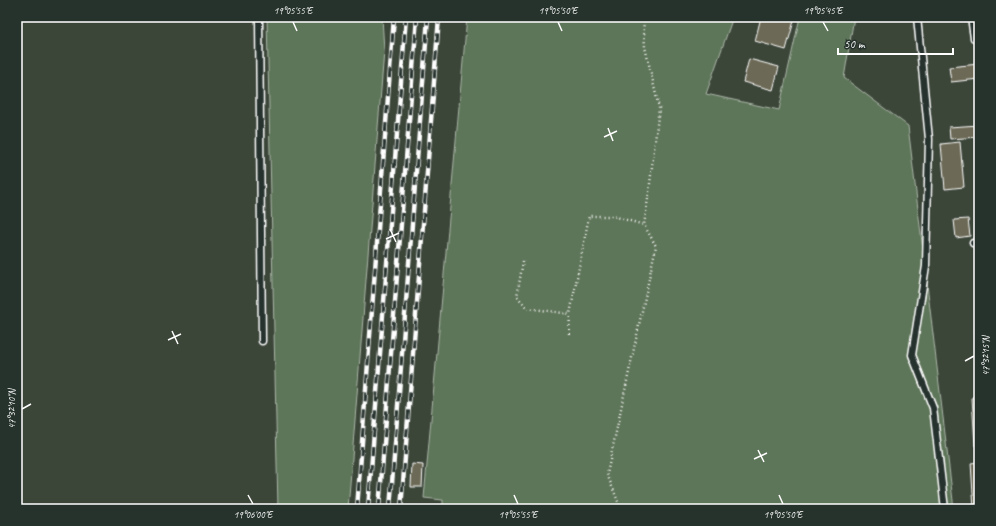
<svg xmlns="http://www.w3.org/2000/svg" width="996" height="526" font-family="Caveat,sans-serif">
	<style>
		.built { fill: #3b4439 }
		.green { fill: #5d7458; stroke: #aebaac }
		.building { fill: #6c6a56; stroke: #fff }
		.lines { fill: none; stroke-linecap: round; stroke-linejoin: round }
		.lane-casing { stroke: #fff; stroke-width: 9 }
		.path { stroke: #fff; stroke-width: 2.5; stroke-dasharray: 1 3; stroke-linecap: butt }
		.lane { stroke: #26332d; stroke-width: 6 }
		.rail-casing { stroke: #fff; stroke-width: 4.5 }
		.rail { stroke: #26332d; stroke-width: 3; stroke-dasharray: 9; stroke-linecap: butt }
		.ticks { fill: none; stroke: #fff; stroke-width: 1.5 }
		.neatline { fill: none; stroke: #fff; stroke-width: 1.5 }
		.ticks-label { font-size: 10px; text-anchor: middle; fill: #fff }
	</style>
	<rect width="100%" height="100%" fill="#26332d"/>
	<filter id="ink" filterUnits="userSpaceOnUse"><feTurbulence type="fractalNoise" baseFrequency=".025" numOctaves="2"/><feDisplacementMap in="SourceGraphic" scale="8" xChannelSelector="R" yChannelSelector="G"/><feConvolveMatrix kernelMatrix="1 2 1 2 8 2 1 2 1" color-interpolation-filters="sRGB"/></filter>
	<g filter="url(#ink)">
		<!-- built -->
		<path class="built" d="M17 17H467L424 498 444 500 443 509H296L276 396 278 509H17Z
			M733 17H800L779 110 705 94Z
			M854 17H979V509H954L908 126 843 78Z"/>
		<!-- green -->
		<path class="green" d="M267 17H382L384 51 348 509H278Z
			M467 17H733L706 94 779 110 800 17H854L844 78 908 126 954 509H443V500L424 498Z"/>
		<!-- building -->
		<path class="building" d="M761 17H795L786 50 755 41Z
			M749 59 779 67 773 90 743 82Z
			M979 64V79L951 82 949 67Z
			M979 125V137L950 139 949 127Z
			M960 142 964 187 945 189 941 144Z
			M968 219 970 236 956 238 954 220Z
			M17 250H18V274H17Z
			M975 329H979V380H978Z
			M979 396V445L975 446 972 397Z
			M979 462V509H974L971 463Z
			M412 464 423 465 422 487H411Z"/>
		<g class="lines">
			<!-- lane casing -->
			<g class="lane-casing">
				<path id="lane" d="M259 17 262 341
					M917 17 929 139 926 266 912 355 933 408 945 509
					M971 17 974 38 979 37
					M973 243 979 242"/>
			</g>
			<!-- path -->
			<path class="path" d="M523 261 517 296 527 308 570 314 589 216H613L644 225 649 192 659 108 645 47 643 17
				M569 334 570 314
				M621 509 607 474 656 246 644 225"/>
			<!-- lane -->
			<use href="#lane" class="lane"/>
			<!-- rail casing -->
			<g class="rail-casing">
				<path id="rail" d="M357 509 394 17
					M368 509 406 17
					M379 509 417 17
					M390 509 428 17
					M401 509 439 17"/>
			</g>
			<!-- rail -->
			<use href="#rail" class="rail"/>
		</g>
	</g>
	<!-- ticks -->
	<path class="ticks" d="M293 22 297 31M558 22 562 31M823 22 828 31M608 128 613 141M604 137 617 131M390 229 396 242M386 239 399 233M172 331 178 344M168 340 181 334M965 361 974 356M22 409 31 404M758 450 764 462M754 459 767 453M248 495 253 504M514 495 518 504M779 495 783 504"/>
	<!-- margin -->
	<rect width="996" height="526" fill="none" stroke="#26332d" stroke-width="44"/>
	<!-- scale -->
	<path d="M838 48v6h115v-6" fill="none" stroke="#ffffff" stroke-width="2"/>
	<text x="844" y="48" font-size="12" fill="#ffffff" stroke="#26332d" stroke-width="3" paint-order="stroke">50 m</text>
	<rect x="22" y="22" width="952" height="482" class="neatline"/>
	<g class="ticks-label">
		<text x="293" y="14">19°05'55"E</text>
		<text x="558" y="14">19°05'50"E</text>
		<text x="823" y="14">19°05'45"E</text>
		<text transform="translate(985 356) rotate(-90)" y="4">47°32'15"N</text>
		<text transform="translate(11 409) rotate(-90)" y="4">47°32'10"N</text>
		<text x="253" y="518">19°06'00"E</text>
		<text x="518" y="518">19°05'55"E</text>
		<text x="783" y="518">19°05'50"E</text>
	</g>
</svg>
